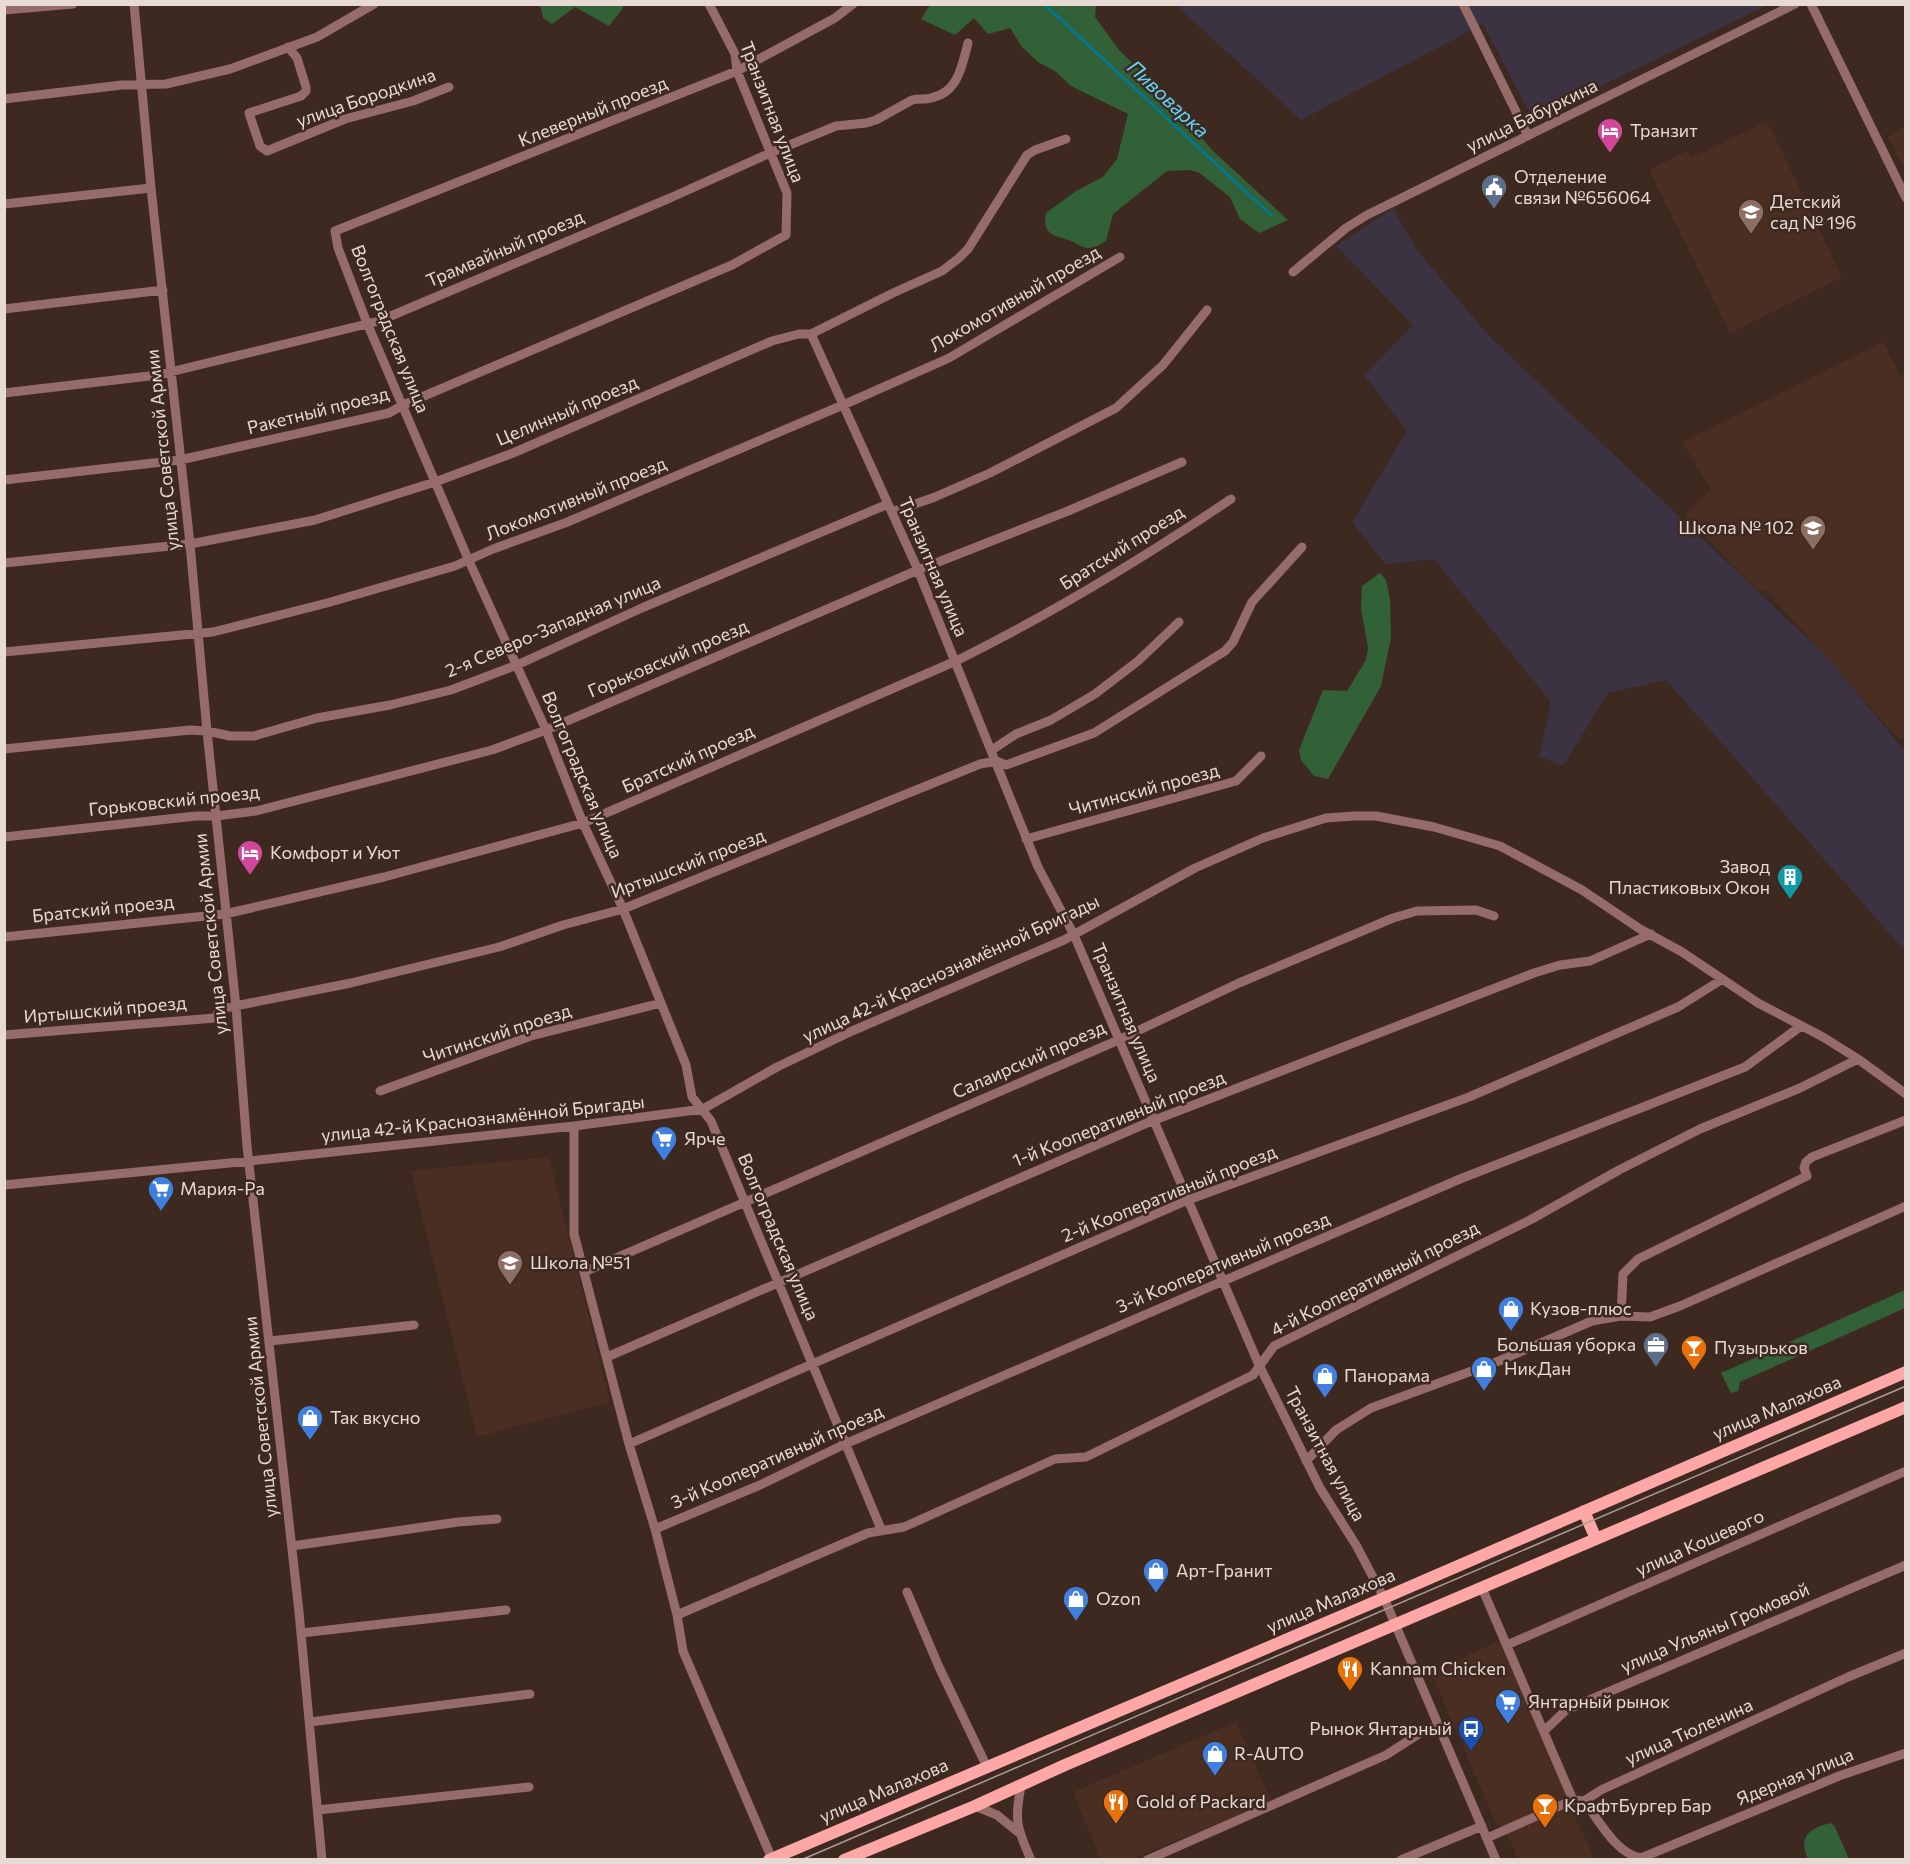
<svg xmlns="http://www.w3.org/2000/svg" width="1910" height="1864" font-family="Commissioner,sans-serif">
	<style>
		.built { fill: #4a2e22 }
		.industrial { fill: #3b3242 }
		.green { fill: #326138 }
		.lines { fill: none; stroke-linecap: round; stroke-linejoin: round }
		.stream { stroke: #007892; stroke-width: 3 }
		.minor { stroke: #966c6b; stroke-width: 9 }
		.major { stroke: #fea7a6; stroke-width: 12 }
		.tram { stroke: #ab9b94; stroke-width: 1.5 }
		.labels { text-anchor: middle; stroke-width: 5; stroke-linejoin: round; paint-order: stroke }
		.street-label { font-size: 18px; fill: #e7d9d3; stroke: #3e2920 }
		.poi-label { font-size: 18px; fill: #e7d9d3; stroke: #3e2920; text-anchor: start }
		.water-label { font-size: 20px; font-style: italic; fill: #5bd9fd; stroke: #3e2920 }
	</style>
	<rect width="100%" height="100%" fill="#3e2920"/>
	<!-- built -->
	<path class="built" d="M1767 121 1842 277 1730 333 1649 170 1687 151 1692 158Z
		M1905 127V170L1888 136Z
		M1883 342 1900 376 1905 373V737L1899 739 1765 589 1758 591 1685 515 1711 489 1682 442Z
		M549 1157 610 1402 477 1437 411 1171Z
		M1504 1639 1576 1806 1571 1808 1594 1859H1518L1505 1829 1496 1824 1431 1672Z
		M1236 1722 1271 1801 1132 1859 1101 1860 1073 1792Z"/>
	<!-- industrial -->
	<path class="industrial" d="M1176 5H1768L1533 119 1483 24 1301 120Z
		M1393 208 1416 249 1488 335 1827 657 1905 751V951L1666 680 1608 693 1563 766 1539 756 1551 702 1434 559 1385 564 1352 522 1407 431 1364 375 1413 325 1336 246Z"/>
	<!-- green -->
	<path class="green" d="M622 4 623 8 609 26 575 7 552 24 543 18 540 5Z
		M930 5H1096L1095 17 1119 50 1164 94 1212 150 1288 220 1259 233 1240 219 1230 197 1198 172 1188 170 1167 171 1113 214 1106 241C1101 244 1095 248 1088 248 1082 248 1076 243 1071 241 1055 235 1042 236 1046 213L1076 191 1103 177 1117 159 1128 114 1071 86 1055 71 1038 62 1022 47 1010 28 988 34 974 18 955 35 921 19Z
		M1380 573 1386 580 1390 599 1391 638 1381 686 1328 779 1314 776 1301 760 1299 750 1323 690 1347 691 1366 660 1368 648 1361 608 1362 586Z
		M1905 1290V1308L1740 1382 1738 1391 1731 1393 1721 1373Z
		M1831 1823 1835 1827 1849 1859H1808C1798 1837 1809 1828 1831 1823Z"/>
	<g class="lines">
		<!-- stream -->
		<path class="stream" d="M1044 4 1271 215"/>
		<!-- minor -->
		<path class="minor" d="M134 4 151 188 190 544 207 731 236 1007 247 1146 299 1612 322 1860
			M853 4 835 18 737 71 335 231 338 248 367 323 469 561 546 730 583 823 623 909 661 1003 686 1065 692 1097 711 1121 881 1529
			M1463 4 1528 136
			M1811 4 1906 198
			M4 10 73 4
			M288 47 297 58 306 87V91L301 96 249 113 260 146 267 151 345 119 413 101 449 87
			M4 99 122 85 166 84 230 69 317 37 374 4
			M4 204 151 188
			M1293 272 1346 228 1367 215 1795 4
			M4 309 163 290
			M811 334 918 570 1038 867 1074 935 1259 1365 1320 1488 1356 1545 1384 1598 1496 1860
			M4 393 158 375 379 321 670 198 770 153 836 126 866 123 876 120 912 100C919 98 925 100 931 98 958 93 962 66 968 43
			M4 480 180 460 389 413 403 405 732 265 786 235 787 193 737 71 735 54 709 4
			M892 512 935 497 990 473 1116 408 1163 365 1207 310
			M4 563 190 544 315 520 435 482 513 453 772 341 799 334H811L893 293 942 271 959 258 968 249 1027 155 1035 150 1066 139
			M4 652 213 632 327 603 455 566 493 549 565 523 843 405 949 358 1120 257
			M4 749 190 730 207 731 230 736H254L317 718 390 705 451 690 517 665 644 607 888 504
			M992 750 1016 734 1051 720 1095 694 1138 661 1179 622
			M4 837 196 816H216L256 811 492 750 546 730 918 570 1068 511 1182 462
			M1026 839 1236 781 1261 756
			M4 937 225 914 384 877 583 823 956 661C1051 614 1142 559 1231 499
			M4 1035 215 1018 220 1009 351 983 499 947 563 925 623 909 980 764 997 761 1006 765 1094 733 1225 651 1233 642 1252 602 1302 547
			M380 1091 531 1036 661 1003
			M574 1126V1234L629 1444 655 1529 677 1615 683 1651 772 1859
			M4 1185 250 1161 574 1126 703 1109 777 1067 852 1031 1064 940 1195 868 1263 838 1326 818 1354 816H1376L1434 827 1500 846 1582 890 1640 929 1682 952 1758 1003 1823 1037 1858 1059 1906 1094
			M584 1272 1114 1042 1239 983 1393 918 1417 911 1476 910 1494 916
			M1621 1316 1650 1317 1680 1306 1906 1206
			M270 1341 414 1325
			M607 1357 1147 1123 1534 973 1560 965 1590 961 1651 934
			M629 1444 1188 1200 1469 1097 1678 1007 1721 980
			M1306 1461 1336 1430 1371 1408 1499 1361 1592 1321 1621 1316 1623 1274 1638 1259 1807 1176 1804 1168 1806 1162 1812 1157 1906 1120
			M655 1529 760 1485 845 1444 1460 1179 1745 1067 1801 1026
			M292 1546 458 1522 497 1519
			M1482 1588 1573 1800
			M907 1592 939 1667 987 1767
			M677 1615 868 1533 904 1527 1055 1459 1086 1457 1253 1375 1274 1346 1530 1220 1619 1170 1700 1129 1800 1088 1858 1059
			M301 1633 506 1610
			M1507 1645 1906 1471
			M310 1722 530 1694
			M1544 1731 1566 1710 1906 1565
			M1021 1786C1014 1821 1017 1828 1031 1860
			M1584 1801C1599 1820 1615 1853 1641 1858L1839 1776 1906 1753
			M975 1806 997 1815 1018 1832
			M318 1810 529 1787
			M1487 1838 1573 1800 1584 1801 1601 1790 1848 1677 1906 1653
			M1147 1860 1386 1755 1422 1732 1438 1725
			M1401 1860 1482 1826"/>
		<!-- major -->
		<path class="major" d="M1584 1511 1596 1539
			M769 1860 1384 1598 1906 1372
			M844 1860 975 1806 1065 1765 1906 1407"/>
		<!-- tram -->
		<path class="tram" d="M801 1860 1906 1386"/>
	</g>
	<!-- icons -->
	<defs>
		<g id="hotel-pin" transform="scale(1.35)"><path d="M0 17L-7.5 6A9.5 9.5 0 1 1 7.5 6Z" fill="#d1479c" stroke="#3e2920"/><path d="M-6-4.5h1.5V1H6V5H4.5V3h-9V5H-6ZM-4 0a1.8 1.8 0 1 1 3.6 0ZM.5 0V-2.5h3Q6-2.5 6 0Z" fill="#fff"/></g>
		<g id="civic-pin" transform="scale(1.35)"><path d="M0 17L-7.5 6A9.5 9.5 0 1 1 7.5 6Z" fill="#5c6f8a" stroke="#3e2920"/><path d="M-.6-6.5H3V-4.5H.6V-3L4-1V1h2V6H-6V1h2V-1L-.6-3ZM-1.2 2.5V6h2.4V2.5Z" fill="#fff"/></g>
		<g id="school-pin" transform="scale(1.35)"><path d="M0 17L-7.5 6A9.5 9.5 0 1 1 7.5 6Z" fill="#8d6e63" stroke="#3e2920"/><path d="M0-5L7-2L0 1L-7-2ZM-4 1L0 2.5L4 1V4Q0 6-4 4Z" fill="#fff"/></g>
		<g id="building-pin" transform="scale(1.35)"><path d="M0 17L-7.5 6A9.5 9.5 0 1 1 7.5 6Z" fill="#0f9aa8" stroke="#3e2920"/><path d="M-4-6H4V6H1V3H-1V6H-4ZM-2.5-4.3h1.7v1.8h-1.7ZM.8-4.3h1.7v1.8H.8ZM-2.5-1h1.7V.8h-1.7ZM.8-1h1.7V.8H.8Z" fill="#fff"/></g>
		<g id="supermarket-pin" transform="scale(1.35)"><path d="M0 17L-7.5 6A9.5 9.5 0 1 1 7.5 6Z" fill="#3f7fe0" stroke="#3e2920"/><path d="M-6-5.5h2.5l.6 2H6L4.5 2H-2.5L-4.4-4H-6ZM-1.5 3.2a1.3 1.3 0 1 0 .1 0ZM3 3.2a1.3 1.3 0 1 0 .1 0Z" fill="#fff"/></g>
		<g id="shop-pin" transform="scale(1.35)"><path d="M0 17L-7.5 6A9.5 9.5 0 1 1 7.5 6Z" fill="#3f7fe0" stroke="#3e2920"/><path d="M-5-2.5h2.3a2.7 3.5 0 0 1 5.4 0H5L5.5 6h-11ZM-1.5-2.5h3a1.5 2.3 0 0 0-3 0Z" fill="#fff"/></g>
		<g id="office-pin" transform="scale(1.35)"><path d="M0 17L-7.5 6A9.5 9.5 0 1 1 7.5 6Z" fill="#5c6f8a" stroke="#3e2920"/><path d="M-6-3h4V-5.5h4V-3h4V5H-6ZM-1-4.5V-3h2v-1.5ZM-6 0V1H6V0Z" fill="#fff"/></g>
		<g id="bar-pin" transform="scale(1.35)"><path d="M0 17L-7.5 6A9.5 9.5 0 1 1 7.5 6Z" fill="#e8710a" stroke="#3e2920"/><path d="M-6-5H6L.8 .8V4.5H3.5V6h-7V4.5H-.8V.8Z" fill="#fff"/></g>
		<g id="restaurant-pin" transform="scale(1.35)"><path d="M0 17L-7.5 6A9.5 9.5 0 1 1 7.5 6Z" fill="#e8710a" stroke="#3e2920"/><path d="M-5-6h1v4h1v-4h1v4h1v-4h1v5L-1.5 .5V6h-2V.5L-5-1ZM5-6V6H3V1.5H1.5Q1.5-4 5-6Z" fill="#fff"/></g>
		<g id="bus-pin" transform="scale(1.35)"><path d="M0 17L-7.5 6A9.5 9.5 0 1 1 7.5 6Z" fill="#1a4fb4" stroke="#3e2920"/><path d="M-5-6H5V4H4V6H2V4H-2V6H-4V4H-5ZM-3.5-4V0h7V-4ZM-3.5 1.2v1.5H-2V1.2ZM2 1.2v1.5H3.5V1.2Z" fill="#fff"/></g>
	</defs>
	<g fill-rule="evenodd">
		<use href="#hotel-pin" x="1610" y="131"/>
		<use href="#civic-pin" x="1494" y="187"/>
		<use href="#school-pin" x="1751" y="212"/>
		<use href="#school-pin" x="1813" y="528"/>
		<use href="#hotel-pin" x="250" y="853"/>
		<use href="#building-pin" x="1790" y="877"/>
		<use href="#supermarket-pin" x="664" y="1139"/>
		<use href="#supermarket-pin" x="161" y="1189"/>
		<use href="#school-pin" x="510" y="1263"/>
		<use href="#shop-pin" x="1511" y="1309"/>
		<use href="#office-pin" x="1656" y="1345"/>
		<use href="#bar-pin" x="1694" y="1348"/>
		<use href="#shop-pin" x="1484" y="1369"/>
		<use href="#shop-pin" x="1325" y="1376"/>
		<use href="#shop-pin" x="310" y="1418"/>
		<use href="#shop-pin" x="1156" y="1571"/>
		<use href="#shop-pin" x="1076" y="1599"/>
		<use href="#restaurant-pin" x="1350" y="1669"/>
		<use href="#supermarket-pin" x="1508" y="1702"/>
		<use href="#bus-pin" x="1471" y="1729"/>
		<use href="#shop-pin" x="1215" y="1754"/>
		<use href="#restaurant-pin" x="1116" y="1802"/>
		<use href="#bar-pin" x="1545" y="1806"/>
	</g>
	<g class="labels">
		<!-- street labels -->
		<g class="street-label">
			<text transform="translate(366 98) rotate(-19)" y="6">улица Бородкина</text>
			<text transform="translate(593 112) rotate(-22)" y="6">Клеверный проезд</text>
			<text transform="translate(772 112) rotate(69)" y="6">Транзитная улица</text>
			<text transform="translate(1532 116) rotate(-26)" y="6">улица Бабуркина</text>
			<text transform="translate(505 249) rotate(-23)" y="6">Трамвайный проезд</text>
			<text transform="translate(1015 299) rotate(-30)" y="6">Локомотивный проезд</text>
			<text transform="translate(390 329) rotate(68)" y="6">Волгоградская улица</text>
			<text transform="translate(318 411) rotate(-14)" y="6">Ракетный проезд</text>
			<text transform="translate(567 411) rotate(-23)" y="6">Целинный проезд</text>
			<text transform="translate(163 450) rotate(-96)" y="6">улица Советской Армии</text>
			<text transform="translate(576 499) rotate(-22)" y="6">Локомотивный проезд</text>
			<text transform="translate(1122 548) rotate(-32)" y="6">Братский проезд</text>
			<text transform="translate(933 567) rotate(67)" y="6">Транзитная улица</text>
			<text transform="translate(553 627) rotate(-23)" y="6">2-я Северо-Западная улица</text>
			<text transform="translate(668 659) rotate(-23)" y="6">Горьковский проезд</text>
			<text transform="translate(688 759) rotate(-24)" y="6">Братский проезд</text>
			<text transform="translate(582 775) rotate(67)" y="6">Волгоградская улица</text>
			<text transform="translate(1144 790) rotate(-15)" y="6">Читинский проезд</text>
			<text transform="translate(174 801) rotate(-6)" y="6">Горьковский проезд</text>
			<text transform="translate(688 864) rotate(-21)" y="6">Иртышский проезд</text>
			<text transform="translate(103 909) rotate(-6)" y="6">Братский проезд</text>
			<text transform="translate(211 934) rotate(-96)" y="6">улица Советской Армии</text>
			<text transform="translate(951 969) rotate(-25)" y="6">улица 42-й Краснознамённой Бригады</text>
			<text transform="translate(105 1010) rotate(-5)" y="6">Иртышский проезд</text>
			<text transform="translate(1126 1013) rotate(67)" y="6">Транзитная улица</text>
			<text transform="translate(497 1034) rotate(-18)" y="6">Читинский проезд</text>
			<text transform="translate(1029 1060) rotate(-24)" y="6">Салаирский проезд</text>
			<text transform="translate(483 1119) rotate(-6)" y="6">улица 42-й Краснознамённой Бригады</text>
			<text transform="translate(1119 1119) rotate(-22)" y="6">1-й Кооперативный проезд</text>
			<text transform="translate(1169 1194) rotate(-22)" y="6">2-й Кооперативный проезд</text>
			<text transform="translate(778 1237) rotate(67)" y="6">Волгоградская улица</text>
			<text transform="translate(1223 1263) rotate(-23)" y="6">3-й Кооперативный проезд</text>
			<text transform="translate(1375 1279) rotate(-27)" y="6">4-й Кооперативный проезд</text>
			<text transform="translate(1777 1408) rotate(-23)" y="6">улица Малахова</text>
			<text transform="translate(261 1417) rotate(-96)" y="6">улица Советской Армии</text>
			<text transform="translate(1325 1454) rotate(62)" y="6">Транзитная улица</text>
			<text transform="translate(777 1457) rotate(-24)" y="6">3-й Кооперативный проезд</text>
			<text transform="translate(1700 1543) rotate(-24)" y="6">улица Кошевого</text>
			<text transform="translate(1331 1601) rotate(-23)" y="6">улица Малахова</text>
			<text transform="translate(1715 1628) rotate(-23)" y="6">улица Ульяны Громовой</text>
			<text transform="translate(1689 1732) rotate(-24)" y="6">улица Тюленина</text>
			<text transform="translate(1795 1777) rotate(-22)" y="6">Ядерная улица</text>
			<text transform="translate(884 1791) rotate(-23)" y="6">улица Малахова</text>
		</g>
		<!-- poi labels -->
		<g class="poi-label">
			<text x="1630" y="137">Транзит</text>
			<text x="1514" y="183">Отделение<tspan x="1514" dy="21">связи №656064</tspan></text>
			<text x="1770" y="208">Детский<tspan x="1770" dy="21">сад № 196</tspan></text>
			<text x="1794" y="534" text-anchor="end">Школа № 102</text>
			<text x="270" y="859">Комфорт и Уют</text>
			<text x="1770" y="873" text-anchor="end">Завод<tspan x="1770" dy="21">Пластиковых Окон</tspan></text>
			<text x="684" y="1145">Ярче</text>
			<text x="180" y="1195">Мария-Ра</text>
			<text x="530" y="1269">Школа №51</text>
			<text x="1530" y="1315">Кузов-плюс</text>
			<text x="1636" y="1351" text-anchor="end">Большая уборка</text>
			<text x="1714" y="1354">Пузырьков</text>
			<text x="1504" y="1375">НикДан</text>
			<text x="1344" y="1382">Панорама</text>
			<text x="330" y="1424">Так вкусно</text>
			<text x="1176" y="1577">Арт-Гранит</text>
			<text x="1096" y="1605">Ozon</text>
			<text x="1370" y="1675">Kannam Chicken</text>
			<text x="1528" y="1708">Янтарный рынок</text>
			<text x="1452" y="1735" text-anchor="end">Рынок Янтарный</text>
			<text x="1234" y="1760">R-AUTO</text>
			<text x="1136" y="1808">Gold of Packard</text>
			<text x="1564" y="1812">КрафтБургер Бар</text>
		</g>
		<!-- water labels -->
		<g class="water-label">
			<text transform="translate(1168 99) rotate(43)" y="7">Пивоварка</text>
		</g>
	</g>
	<!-- border -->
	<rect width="1910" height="1864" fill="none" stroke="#e7d9d3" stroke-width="12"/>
</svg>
